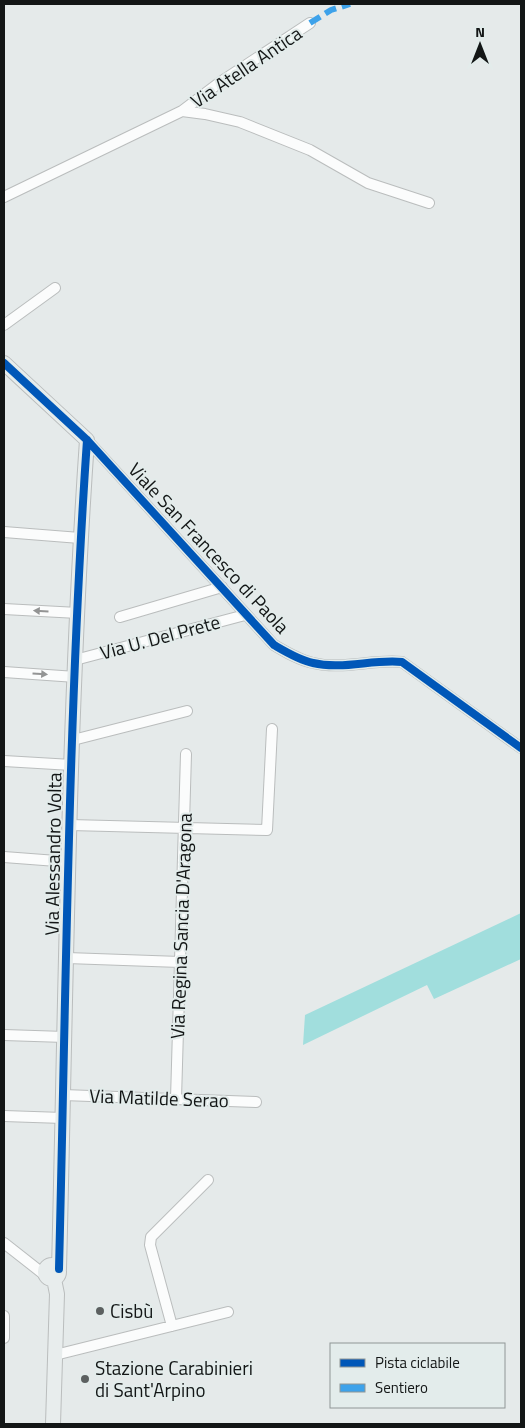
<svg xmlns="http://www.w3.org/2000/svg" width="525" height="1428" font-family="'Titillium Web',sans-serif">
	<style>
		.green { fill: #a1dedd }
		.lines { fill: none; stroke-linecap: round; stroke-linejoin: round }
		.street-casing { stroke: #babdbd; stroke-width: 12 }
		.secondary-casing { stroke: #babdbd; stroke-width: 16 }
		.street { stroke: #fbfcfc; stroke-width: 10 }
		.secondary { stroke: #e8eded; stroke-width: 14 }
		.quiet { stroke: #3da2ea; stroke-width: 6; stroke-dasharray: 12 6; stroke-linecap: butt }
		.cycleway-casing { stroke: #e3eceb; stroke-width: 11 }
		.cycleway { stroke: #0057b8; stroke-width: 8 }
		.oneway { fill: #939494 }
		.poi-dot { fill: #5c6060; stroke: #e3eceb; stroke-width: 2 }
		.labels { text-anchor: middle; stroke-width: 4; stroke-linejoin: round; paint-order: stroke }
		.street-label { font-size: 19px; fill: #131616; stroke: #e3eceb }
		.poi-label { font-size: 19px; fill: #131616; stroke: #e3eceb; text-anchor: start }
	</style>
	<rect width="100%" height="100%" fill="#e5eaea"/>
	<!-- green -->
	<path class="green" d="M521 913V959L434 999 427 985 303 1045 305 1015Z"/>
	<g class="lines">
		<!-- street casing -->
		<g class="street-casing">
			<path id="street" d="M182 111 205 114 240 122 310 150 368 183 429 203
				M4 197 182 111 219 83 310 23
				M4 325 55 288
				M87 440 274 645C286 652 299 660 313 663 342 670 373 659 402 662L521 748
				M4 532 80 538
				M4 609 78 613
				M120 617 222 587
				M75 660 245 615
				M4 672 76 677
				M73 740 187 711
				M4 761 72 765
				M70 825 267 830 272 729
				M4 857 70 862
				M67 958 180 962
				M4 1035 65 1037
				M63 1095 256 1102
				M176 1099 186 754
				M4 1116 63 1118
				M4 1243 46 1276
				M4 1316V1338
				M172 1326 150 1245 151 1237 208 1180
				M55 1355 228 1312"/>
		</g>
		<!-- secondary casing -->
		<g class="secondary-casing">
			<path id="secondary" d="M4 363 87 440C68 716 66 993 59 1269
				M45 1272a7 7 0 1 1 14 0a7 7 0 1 1-14 0Z
				M53 1424 57 1294 54 1279"/>
		</g>
		<!-- street -->
		<use href="#street" class="street"/>
		<!-- secondary -->
		<use href="#secondary" class="secondary"/>
		<!-- quiet -->
		<path class="quiet" d="M310 23 331 10 350 4"/>
		<!-- cycleway casing -->
		<g class="cycleway-casing">
			<path id="cycleway" d="M4 363 87 440 274 645C286 652 299 660 313 663 342 670 373 659 402 662L521 748
				M59 1269C66 993 68 716 87 440"/>
		</g>
		<!-- cycleway -->
		<use href="#cycleway" class="cycleway"/>
	</g>
	<!-- one-way arrows -->
	<defs><path id="oneway-solid" d="M-6-.8H1V-3.2L6.5 0L1 3.2V.8H-6Z" transform="scale(1.25)"/></defs>
	<g class="oneway">
		<use href="#oneway-solid" transform="translate(41 611) rotate(-177)"/>
		<use href="#oneway-solid" transform="translate(40 674) rotate(4)"/>
	</g>
	<!-- markers -->
	<g class="poi-dot">
		<circle cx="100" cy="1311" r="5"/>
		<circle cx="85" cy="1379" r="5"/>
	</g>
	<g class="labels">
		<!-- street labels -->
		<g class="street-label">
			<text transform="translate(246 67) rotate(-34)" y="7">Via Atella Antica</text>
			<text transform="translate(209 548) rotate(47)" y="7">Viale San Francesco di Paola</text>
			<text transform="translate(160 637) rotate(-15)" y="7">Via U. Del Prete</text>
			<text transform="translate(53 854) rotate(-89)" y="7">Via Alessandro Volta</text>
			<text transform="translate(181 926) rotate(-88)" y="7">Via Regina Sancia D'Aragona</text>
			<text transform="translate(159 1098) rotate(2)" y="7">Via Matilde Serao</text>
		</g>
		<!-- poi labels -->
		<g class="poi-label">
			<text x="110" y="1318">Cisbù</text>
			<text x="95" y="1375">Stazione Carabinieri<tspan x="95" dy="22">di Sant'Arpino</tspan></text>
		</g>
	</g>
	<!-- border -->
	<rect width="525" height="1428" fill="none" stroke="#131616" stroke-width="10"/>
	<!-- legend -->
	<rect x="330" y="1343" width="175" height="65" fill="#e3eceb" stroke="#909696"/>
	<rect x="340" y="1359" width="25" height="8" fill="#0057b8" stroke="#909696"/>
	<text x="375" y="1368" font-size="15" fill="#131616">Pista ciclabile</text>
	<rect x="340" y="1384" width="25" height="8" fill="#3da2ea" stroke="#909696"/>
	<text x="375" y="1393" font-size="15" fill="#131616">Sentiero</text>
	<!-- north arrow -->
	<g transform="translate(480 45)" stroke="#e3eceb" stroke-width="4" paint-order="stroke">
	<path d="M0-4L9 19L0 12L-9 19Z" fill="#131616"/>
	<text y="-8" font-size="14" font-weight="bold" text-anchor="middle" fill="#131616">N</text>
	</g>
</svg>
